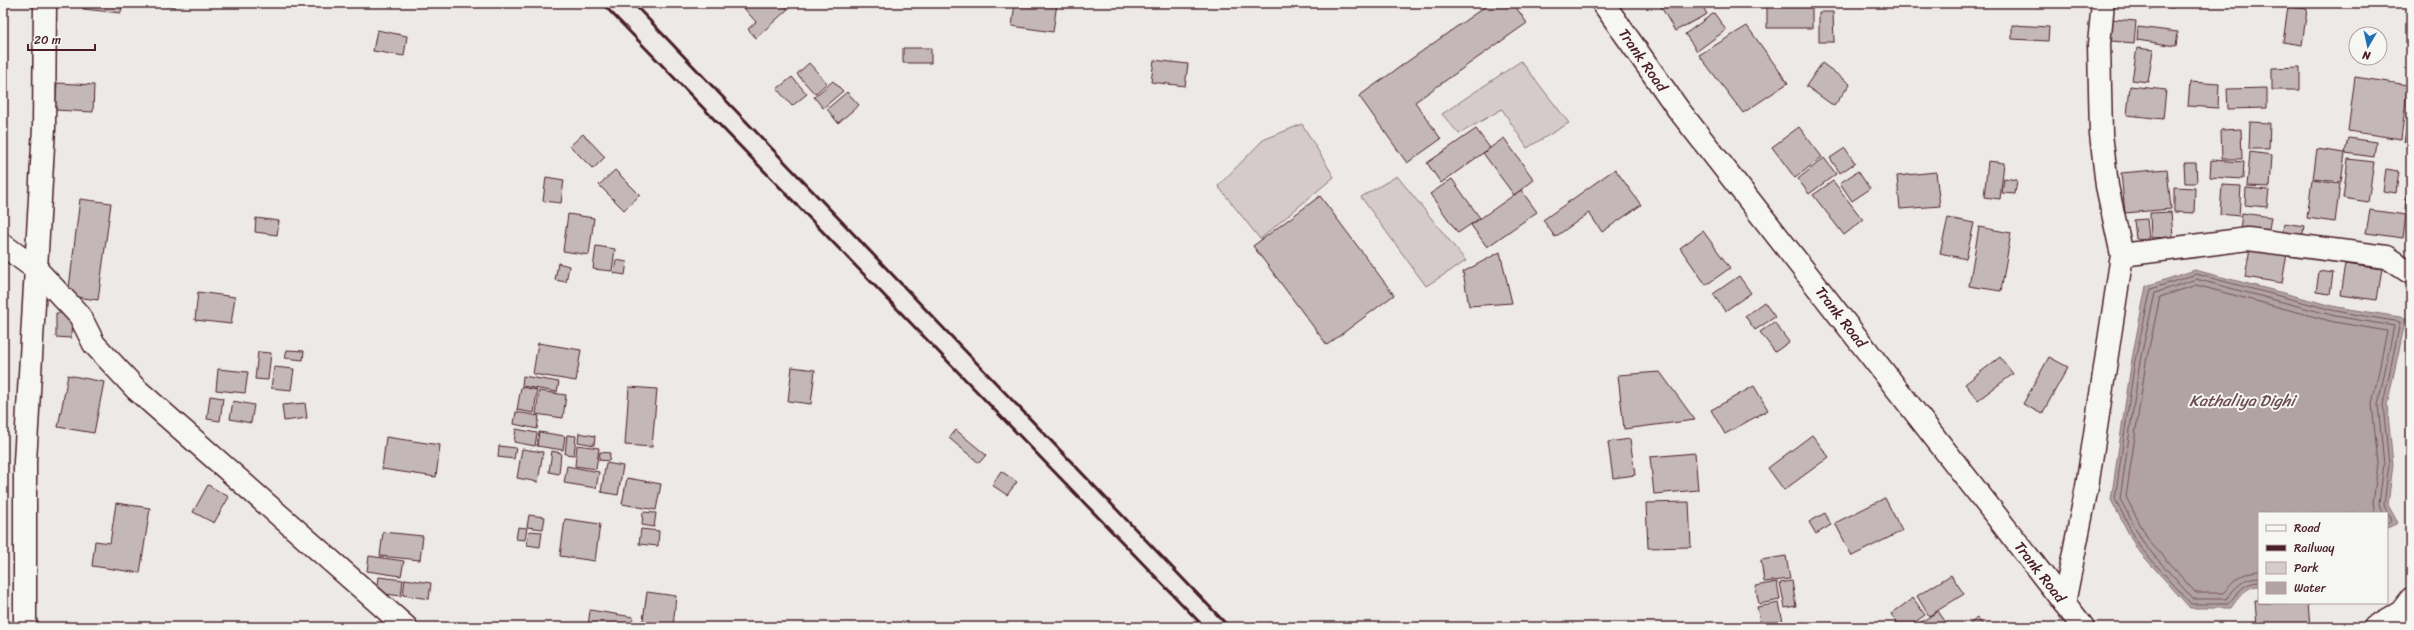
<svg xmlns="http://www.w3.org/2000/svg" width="2414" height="630" font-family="Sriracha,sans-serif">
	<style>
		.green { fill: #d4cbca; stroke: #8f757a }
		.water { fill: #b1a2a3; stroke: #886e73 }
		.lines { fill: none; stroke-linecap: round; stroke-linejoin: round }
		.shore { stroke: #73535b; stroke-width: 1 }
		.building { fill: #c4b7b7; stroke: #4a1f2b }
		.minor-casing { stroke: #4a1f2b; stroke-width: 25 }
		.major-casing { stroke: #4a1f2b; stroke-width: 25 }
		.minor { stroke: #f6f6f2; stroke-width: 22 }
		.major { stroke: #f6f6f2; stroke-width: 22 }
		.rail { stroke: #4a1f2b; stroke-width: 3 }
		.labels { text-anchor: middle; stroke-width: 4; stroke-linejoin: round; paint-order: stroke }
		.street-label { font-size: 15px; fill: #4a1f2b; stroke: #f6f6f2 }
		.water-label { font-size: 16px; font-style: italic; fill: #6e4d55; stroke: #f6f6f2 }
	</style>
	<rect width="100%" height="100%" fill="#ece9e6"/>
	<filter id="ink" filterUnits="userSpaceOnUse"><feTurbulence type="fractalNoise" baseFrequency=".025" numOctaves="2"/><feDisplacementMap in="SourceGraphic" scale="8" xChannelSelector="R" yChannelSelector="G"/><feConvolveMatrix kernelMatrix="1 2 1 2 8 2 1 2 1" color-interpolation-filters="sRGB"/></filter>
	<g filter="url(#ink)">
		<!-- green -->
		<path class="green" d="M1521 61 1569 123 1527 148 1502 109 1459 134 1442 114Z
			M1302 124 1334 177 1260 239 1218 186 1263 140Z
			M1397 176 1466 261 1426 286 1361 197Z"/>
		<!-- water -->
		<path class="water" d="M2195 270 2337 307 2406 318 2387 405 2393 464 2388 505 2398 523 2387 528V513H2259V586C2246 586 2238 598 2231 608H2190L2137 549 2111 500 2132 359 2146 286Z"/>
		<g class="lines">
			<!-- shore -->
			<path class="shore" d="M2259 571C2243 571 2233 582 2223 593H2196L2149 541 2126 497 2146 362 2160 297 2196 285 2334 322 2387 331 2372 404 2378 464 2373 503 2375 513
				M2259 577C2244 577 2235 588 2226 599H2193L2144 544 2120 499 2140 361 2155 293 2196 279 2335 316 2394 326 2378 405 2384 464 2379 504 2382 513
				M2259 582C2244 582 2237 594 2228 604H2191L2140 547 2115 499 2135 360 2151 289 2196 274 2336 311 2400 322 2383 405 2389 464 2384 505 2391 520 2387 524"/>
		</g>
		<!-- building -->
		<path class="building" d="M83 3H122L121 13 83 9Z
			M144 3H175V7Z
			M748 3H782L788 9 756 38 748 29 756 22 743 7Z
			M1015 3H1057L1053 32 1012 26Z
			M1490 3H1513L1527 23 1415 102 1441 139 1407 163 1359 96Z
			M1664 3H1701L1707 14 1675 31 1660 5Z
			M1767 3H1812V28H1767Z
			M2123 3H2152L2151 9 2123 5Z
			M2155 3H2174L2173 8 2155 5Z
			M2288 7 2307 9 2302 45 2283 42Z
			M1819 12H1833L1834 42H1819Z
			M1714 13 1726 30 1697 51 1685 34Z
			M2112 19 2136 21 2134 43 2111 41Z
			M2012 25 2049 27 2048 41 2012 39Z
			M1747 26 1788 83 1743 113 1699 55Z
			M2138 27 2178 32 2176 46 2137 40Z
			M377 30 407 36 404 56 373 51Z
			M903 48H931V63H903Z
			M2137 48 2153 50 2148 82 2132 80Z
			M1154 60 1188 64 1185 86 1151 82Z
			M809 63 827 83 815 94 797 74Z
			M1822 63 1850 84 1834 106 1806 86Z
			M2300 67V90H2272V68Z
			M792 77 807 94 792 106 777 89Z
			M2355 77 2408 85 2401 139 2348 131Z
			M833 81 843 91 823 108 814 97Z
			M2190 82 2219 84 2218 108 2188 106Z
			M57 83 94 85 93 112 55 110Z
			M2130 86 2166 90 2163 119 2127 115Z
			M2267 88V108L2228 109 2227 89Z
			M847 92 859 105 838 123 827 109Z
			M2250 122 2270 123 2269 149H2249Z
			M2407 125H2411V143L2404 142Z
			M1799 127 1822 157 1795 178 1772 147Z
			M1476 129 1490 148 1441 183 1427 163Z
			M2241 129 2242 159H2222L2221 130Z
			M583 134 605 157 593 169 570 146Z
			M1504 138 1534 180 1514 195 1483 153Z
			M2348 138 2376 142 2374 157 2345 153Z
			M2411 147V173H2408Z
			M1845 148 1855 163 1840 173 1830 158Z
			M2317 149 2345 153 2341 182 2313 179Z
			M2250 152 2272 155 2270 187 2247 186Z
			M1824 158 1836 174 1809 194 1798 179Z
			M2348 159 2374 162 2368 202 2343 198Z
			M2211 160 2244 162 2243 179 2210 177Z
			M1988 161 2004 163 2000 199 1984 197Z
			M2184 163H2196L2197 183H2185Z
			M1615 169 1641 205 1602 232 1589 213 1555 237 1543 220Z
			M2167 169 2171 209 2125 213 2121 173Z
			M2386 169 2399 171 2396 193 2383 191Z
			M615 170 640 195 624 210 599 185Z
			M1858 171 1870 189 1852 201 1840 183Z
			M1936 172 1940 206 1900 209 1897 176Z
			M546 177 564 180 561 203 543 201Z
			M2004 178 2017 180 2015 194 2002 193Z
			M1452 179 1480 218 1458 233 1430 194Z
			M2312 180 2340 184 2335 222 2307 218Z
			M1833 181 1863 220 1844 235 1813 195Z
			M2222 185 2241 186 2239 216 2220 214Z
			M2174 187 2195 188 2194 213 2174 212Z
			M2246 188 2269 190 2267 207 2245 205Z
			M1521 190 1537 212 1487 247 1471 225Z
			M2407 193 2411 194V209H2405Z
			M1320 196 1394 295 1327 345 1253 246Z
			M80 199 111 203 98 300 68 296Z
			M2370 210 2406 215 2403 238 2366 233Z
			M2171 212 2173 237 2151 238 2150 213Z
			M2242 213 2271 217 2268 235 2240 230Z
			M568 214 594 218 589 255 563 251Z
			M256 218 279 221 277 235 255 232Z
			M1948 218 1974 223 1966 259 1940 253Z
			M2147 219 2149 238 2136 239 2134 220Z
			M2284 223 2304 226 2302 239 2282 237Z
			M1979 227 2011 233 2001 291 1969 286Z
			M1703 231 1730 268 1706 285 1680 248Z
			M596 246 615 249 612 271 593 269Z
			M2250 248 2287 253 2282 283 2245 277Z
			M1500 252 1512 303 1469 306 1463 272Z
			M616 260 627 262 625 275 614 273Z
			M558 263 569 266 566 282 555 280Z
			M2345 264 2382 269 2377 300 2340 295Z
			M2319 271 2333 273 2330 294 2316 292Z
			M1739 276 1751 293 1725 311 1713 294Z
			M198 292 235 297 231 324 195 320Z
			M1764 302 1775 317 1755 330 1745 316Z
			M56 313H72L71 338 56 337Z
			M1774 322 1789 342 1775 352 1760 332Z
			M538 343 581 350 576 381 533 374Z
			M287 350 304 351 303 360 285 358Z
			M258 352 271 353 268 380 255 379Z
			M2000 357 2013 374 1978 400 1965 384Z
			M2049 357 2068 367 2042 414 2023 404Z
			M274 367 294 369 291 390 271 388Z
			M792 367 815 370 811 404 788 401Z
			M218 369 248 372 245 393 216 390Z
			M1660 372 1695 420 1624 429 1618 375Z
			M68 375 104 382 94 433 58 427Z
			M523 376 559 382 557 392 522 386Z
			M1754 386 1768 410 1725 434 1711 410Z
			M521 387 537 390 534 413 517 410Z
			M629 387 657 389 652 447 625 445Z
			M539 391 566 395 563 418 536 414Z
			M210 396 223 398 220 421 207 419Z
			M233 401 254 405 251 423 230 419Z
			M305 403 307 418 284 421 282 405Z
			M516 412 539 416 537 429 514 424Z
			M516 429 537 433 535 446 514 442Z
			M956 430 986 455 979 463 949 438Z
			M539 432 565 436 563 450 537 446Z
			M579 433 595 436 594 445 578 442Z
			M567 435 576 436 574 455 565 454Z
			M1812 435 1829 457 1784 490 1768 468Z
			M386 437 440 445 436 477 382 469Z
			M1630 439 1635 475 1613 478 1608 442Z
			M577 445 599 448 596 469 575 466Z
			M499 446 516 448 514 459 498 457Z
			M522 449 543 452 538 482 517 478Z
			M552 451 561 453 559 474 549 472Z
			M600 452 610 453 609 461 599 460Z
			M1695 453 1698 490 1654 494 1650 457Z
			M606 463 623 466 618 495 601 492Z
			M567 466 599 472 596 488 564 483Z
			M1001 471 1017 482 1007 495 992 485Z
			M627 478 661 484 656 510 622 504Z
			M208 485 229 497 214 523 193 512Z
			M1885 498 1902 531 1852 556 1835 523Z
			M1689 502 1691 547 1648 548 1646 503Z
			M116 503 150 508 140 573 92 566 95 541 110 543Z
			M643 512 656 513 654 527 642 525Z
			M1825 513 1831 525 1816 534 1809 522Z
			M529 515 545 517 543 529 527 527Z
			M565 519 600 524 595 561 560 556Z
			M518 527 527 528 525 540 516 539Z
			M641 529 659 531 658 546 639 544Z
			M529 531 542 532 540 547 527 545Z
			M383 532 423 536 420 560 380 556Z
			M369 556 404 561 401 576 367 571Z
			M1786 556 1790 579 1764 582 1761 560Z
			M1951 575 1964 594 1929 616 1917 596Z
			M379 577 403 580 401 596 377 593Z
			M405 579 431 583 429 599 403 595Z
			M1792 581 1796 606 1785 608 1780 583Z
			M1777 582 1780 600 1759 604 1755 586Z
			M647 592 676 596 673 627H642Z
			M1913 598 1925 615 1908 627H1900L1891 614Z
			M2255 600H2259V603H2308L2310 626 2257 627Z
			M1779 603 1783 622 1761 626 1757 607Z
			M590 610 633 617 632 627H588Z
			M1938 611 1949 627H1914Z
			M1977 618 1985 627H1966Z"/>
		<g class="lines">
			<!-- minor casing -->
			<g class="minor-casing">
				<path id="minor" d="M3 245 36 269 80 316 94 344 136 389 406 627
					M2122 255 2248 239 2387 257 2411 273
					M2064 603 2087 487 2122 255 2107 186 2101 134 2099 44 2103 3
					M25 627V462L44 128 45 3
					M2375 627 2401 612 2411 599"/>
			</g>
			<!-- major casing -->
			<g class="major-casing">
				<path id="major" d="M1603 3 1678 109 2083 627"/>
			</g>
			<!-- minor -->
			<use href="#minor" class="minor"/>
			<!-- major -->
			<use href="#major" class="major"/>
			<!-- rail -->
			<path class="rail" d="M602 3 1204 627
				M633 3 1229 627"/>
		</g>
	</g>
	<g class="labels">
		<!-- street labels -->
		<g class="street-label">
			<text transform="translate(1643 60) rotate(55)" y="5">Trank Road</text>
			<text transform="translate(1841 317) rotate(52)" y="5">Trank Road</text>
			<text transform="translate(2040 572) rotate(52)" y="5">Trank Road</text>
		</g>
		<!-- water labels -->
		<g class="water-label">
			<text x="2242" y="406">Kathaliya Dighi</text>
		</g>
	</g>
	<!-- margin -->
	<rect width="2414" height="630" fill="none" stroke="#f6f6f2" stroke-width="16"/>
	<rect x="8" y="8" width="2398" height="614" fill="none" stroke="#4a1f2b" stroke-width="1.5" filter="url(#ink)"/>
	<!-- legend -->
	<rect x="2258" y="512" width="130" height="92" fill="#f6f6f2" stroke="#b1a0a2"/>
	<rect x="2266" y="525" width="20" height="6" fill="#f6f6f2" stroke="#b1a0a2"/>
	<text x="2294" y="532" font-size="12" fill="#4a1f2b">Road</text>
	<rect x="2266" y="545" width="20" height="6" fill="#4a1f2b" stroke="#b1a0a2"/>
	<text x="2294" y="552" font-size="12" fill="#4a1f2b">Railway</text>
	<rect x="2266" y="562" width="20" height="12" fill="#d4cbca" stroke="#b1a0a2"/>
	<text x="2294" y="572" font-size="12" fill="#4a1f2b">Park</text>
	<rect x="2266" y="582" width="20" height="12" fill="#b1a2a3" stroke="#b1a0a2"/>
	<text x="2294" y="592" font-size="12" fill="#4a1f2b">Water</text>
	<!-- north arrow -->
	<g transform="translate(2368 46) rotate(189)"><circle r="19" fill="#f6f6f2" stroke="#b1a0a2"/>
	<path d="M0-3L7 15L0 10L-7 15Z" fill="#1f6fb2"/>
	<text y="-6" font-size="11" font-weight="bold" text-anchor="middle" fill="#4a1f2b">N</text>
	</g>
	<!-- scale -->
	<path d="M28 44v6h67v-6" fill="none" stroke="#4a1f2b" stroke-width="2"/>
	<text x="34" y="44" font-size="12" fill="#4a1f2b" stroke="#f6f6f2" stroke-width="3" paint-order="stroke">20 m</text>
</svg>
